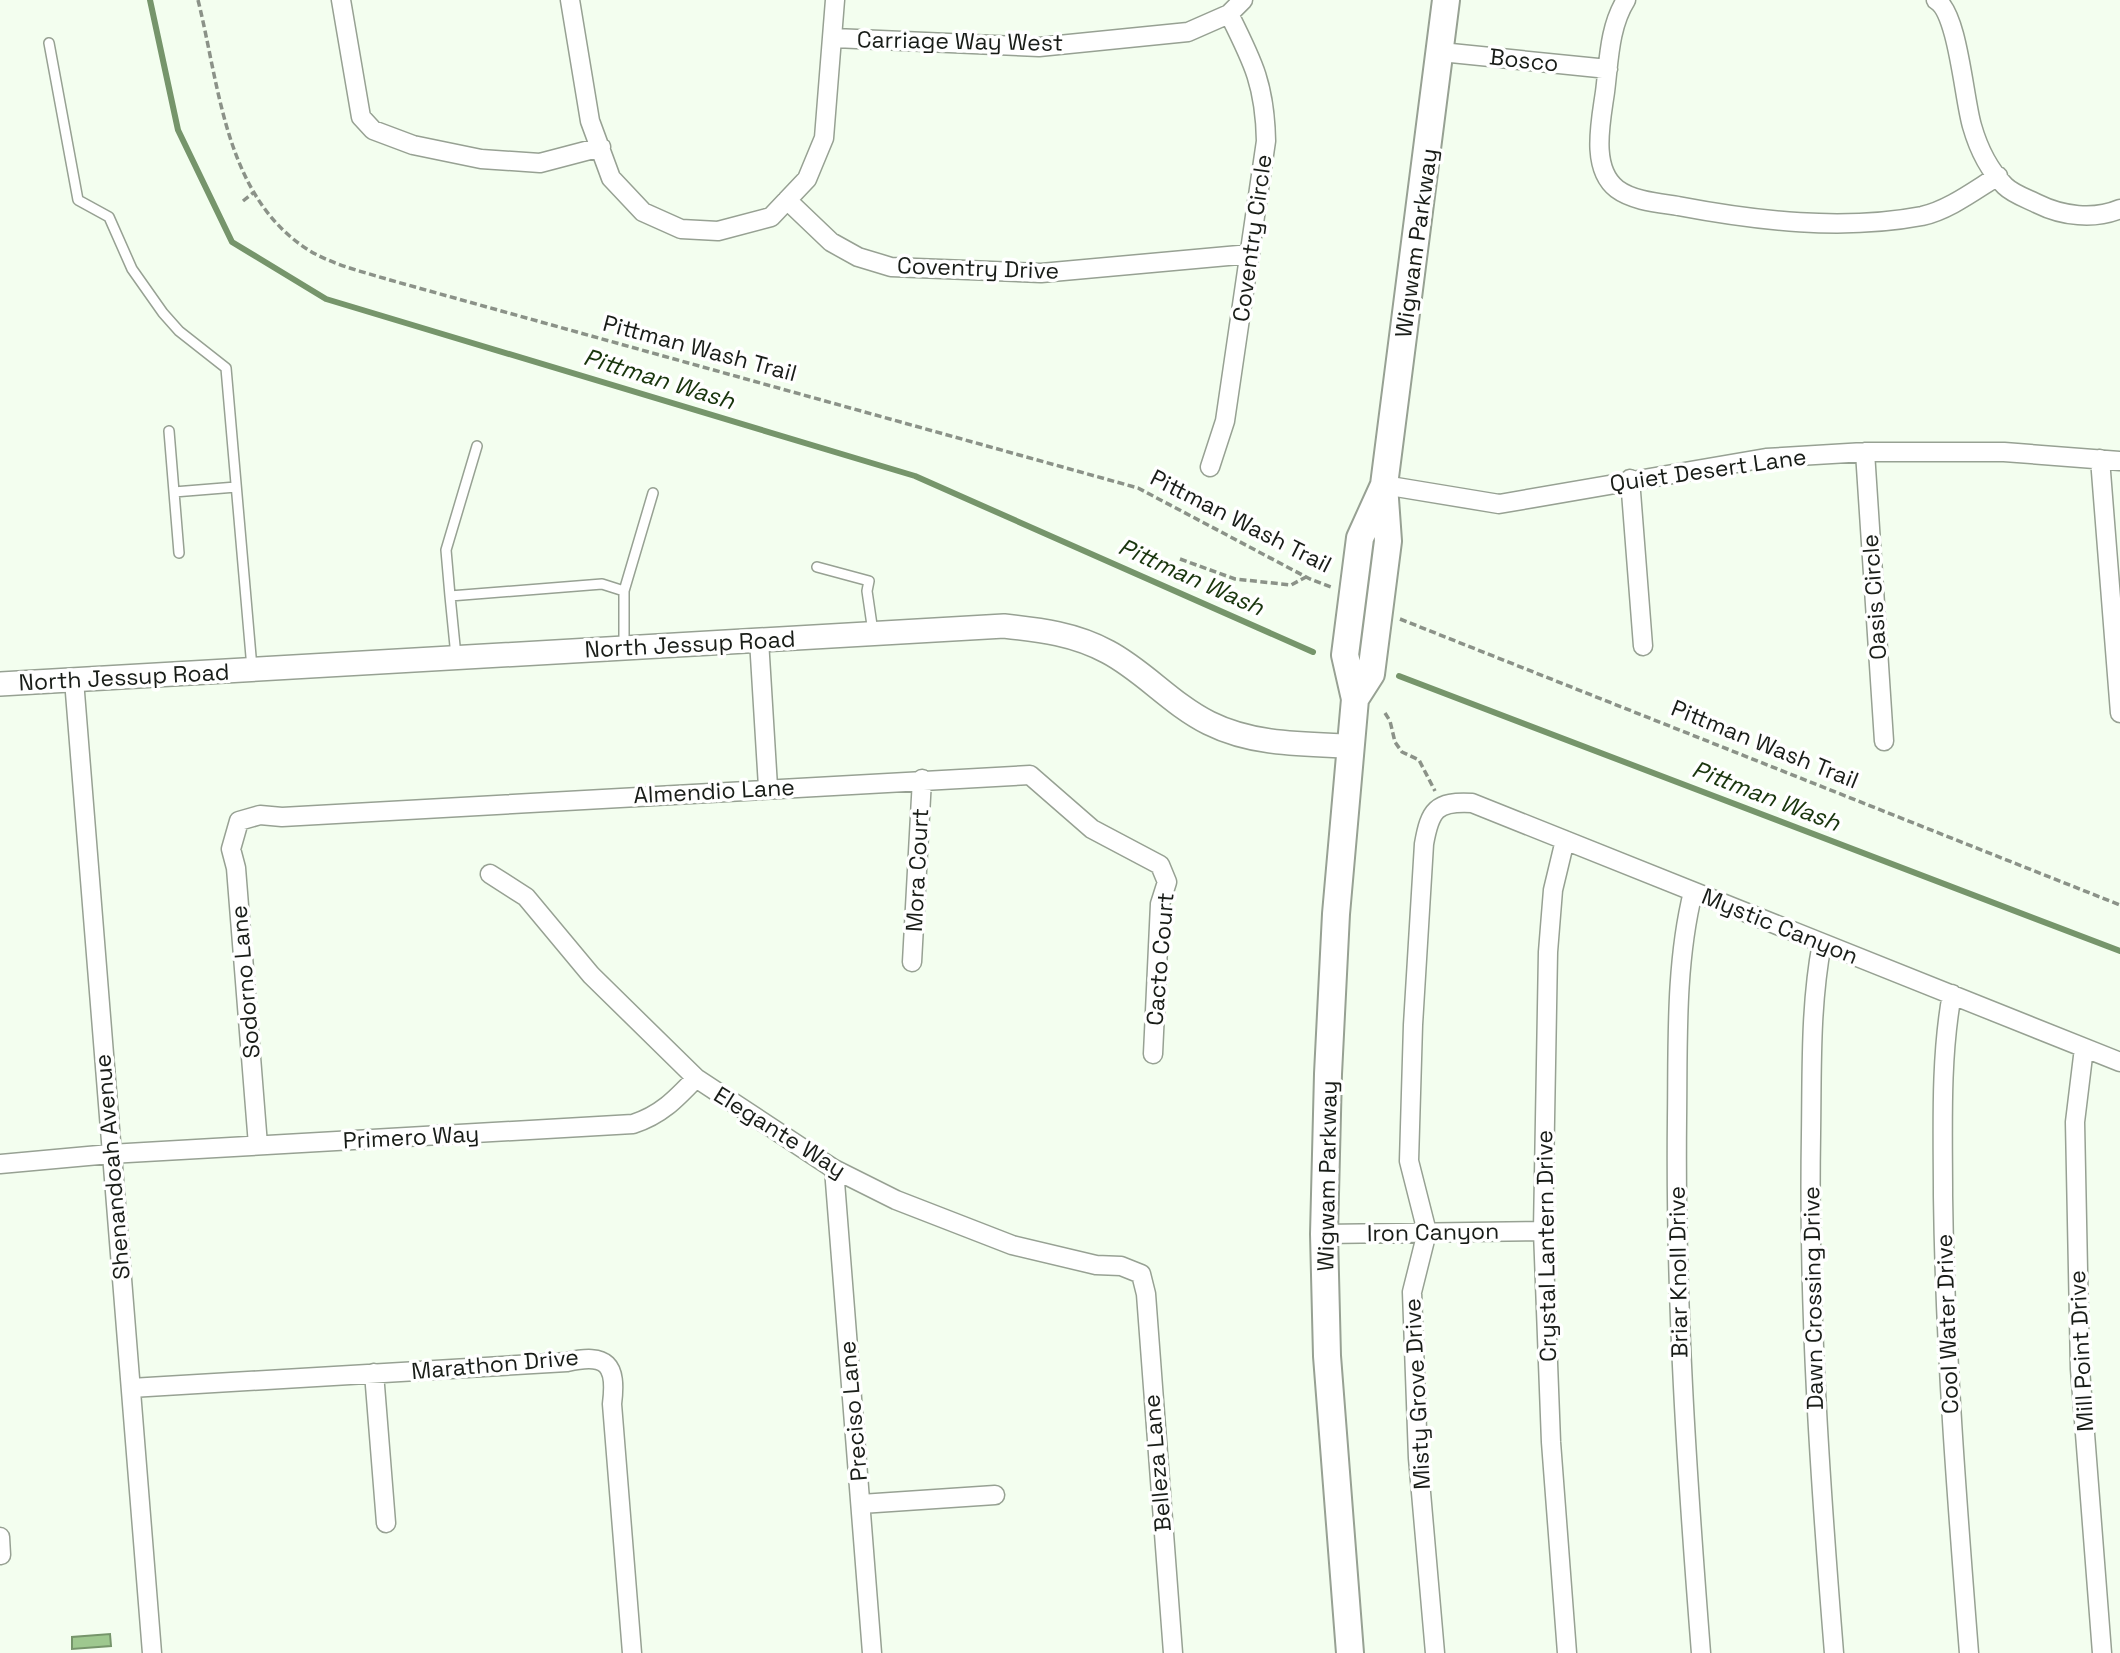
<svg xmlns="http://www.w3.org/2000/svg" width="2120" height="1653" font-family="'Space Grotesk',sans-serif">
	<style>
		.water { fill: #9ec88f; stroke: #76956b; stroke-width: 2 }
		.lines { fill: none; stroke-linecap: round; stroke-linejoin: round }
		.stream { stroke: #76956b; stroke-width: 6 }
		.service-casing { stroke: #97a193; stroke-width: 12 }
		.minor-casing { stroke: #97a193; stroke-width: 21 }
		.tertiary-casing { stroke: #97a193; stroke-width: 26 }
		.secondary-casing { stroke: #97a193; stroke-width: 30 }
		.path { stroke: #8b9288; stroke-width: 3.5; stroke-dasharray: 7 3.5; stroke-linecap: butt }
		.service { stroke: #fff; stroke-width: 9 }
		.minor { stroke: #fff; stroke-width: 18 }
		.tertiary { stroke: #fff; stroke-width: 23 }
		.secondary { stroke: #fff; stroke-width: 26 }
		.labels { text-anchor: middle; stroke-width: 7; stroke-linejoin: round; paint-order: stroke }
		.street-label { font-size: 23px; fill: #191d18; stroke: #fff }
		.water-label { font-size: 24px; font-style: italic; fill: #19350d; stroke: #fff }
	</style>
	<rect width="100%" height="100%" fill="#f3feef"/>
	<!-- water -->
	<path class="water" d="M110 1634 111 1646 72 1649V1637Z"/>
	<g class="lines">
		<!-- stream -->
		<path class="stream" d="M150 0 178 130 232 242 326 299 915 476 1313 652
			M1399 676 2120 951"/>
		<!-- service casing -->
		<g class="service-casing">
			<path id="service" d="M49 43 78 200 109 217 132 269 163 313 179 331 226 368 252 668
				M169 431 179 553
				M174 492 236 487
				M817 567 869 581 867 591 873 632
				M450 596 446 550 477 446
				M624 647V591L653 493
				M456 656 450 596 602 584 624 591"/>
		</g>
		<!-- minor casing -->
		<g class="minor-casing">
			<path id="minor" d="M341 0 361 117 373 130 413 145 481 159 540 163 601 147
				M570 0 590 121 611 178 643 212 681 229 718 231 771 217 807 179 824 138 835 0
				M1626 0C1609 27 1609 61 1605 92 1601 121 1590 168 1617 189 1633 201 1659 203 1678 206 1757 221 1843 231 1922 216 1949 210 1975 190 1998 176
				M1936 0C1958 12 1964 100 1972 126 1978 147 1989 170 2005 186 2013 194 2028 199 2038 204 2062 216 2094 220 2120 209
				M834 38 1039 47 1188 32 1229 14 1243 0
				M1441 52 1608 69
				M787 200 831 242 858 257 891 267 1041 273 1250 254
				M1865 452 1884 741
				M2100 459 2120 713
				M1210 467 1225 421 1266 141C1265 85 1253 62 1229 14
				M1630 479 1643 646
				M1384 485 1499 504 1766 458 1865 452H2004L2120 461
				M759 640 768 787
				M74 680 152 1653
				M1565 840 1553 890 1548 952 1543 1231 1551 1442 1567 1653
				M490 874 526 897 591 975 696 1078 834 1169 896 1200 1012 1245 1096 1265 1121 1266 1141 1274 1146 1294 1173 1653
				M1693 892C1675 965 1678 1044 1677 1119 1675 1298 1687 1475 1701 1653
				M1822 943C1810 1006 1812 1070 1811 1134 1808 1308 1820 1480 1834 1653
				M912 962 922 779
				M1952 994C1940 1059 1943 1130 1943 1196 1945 1349 1957 1501 1969 1653
				M2084 1048 2075 1122 2080 1369 2102 1653
				M258 1145 236 868 231 849 239 821 260 815 282 817 1030 775 1092 829 1160 865 1167 882 1160 904 1153 1054
				M0 1164 110 1154 633 1124C661 1115 676 1099 696 1078
				M834 1169 872 1653
				M1324 1234 1543 1231
				M374 1373 386 1523
				M131 1388 567 1362C607 1353 617 1364 612 1404L632 1653
				M861 1504 995 1495
				M0 1537 1 1555
				M1435 1653 1418 1458 1412 1292 1427 1232 1409 1161 1413 1025 1424 844C1430 810 1436 801 1472 803L2120 1062"/>
		</g>
		<!-- tertiary casing -->
		<g class="tertiary-casing">
			<path id="tertiary" d="M0 684 1004 626C1041 630 1075 634 1108 652 1144 671 1171 704 1209 723 1253 745 1302 744 1350 746"/>
		</g>
		<!-- secondary casing -->
		<g class="secondary-casing">
			<path id="secondary" d="M1355 699 1371 674 1388 541 1384 485 1446 0
				M1350 1653 1327 1356 1324 1234 1328 1074 1336 914 1355 699 1345 655 1360 538 1384 485"/>
		</g>
		<!-- path -->
		<path class="path" d="M198 0C220 88 225 198 310 251 334 265 363 272 390 280L1138 488 1310 579 1331 587
			M243 201 253 193
			M1180 559 1235 579 1291 585 1306 577
			M1400 619 2120 905
			M1385 713 1390 721 1395 742 1402 752 1419 760 1435 791"/>
		<!-- service -->
		<use href="#service" class="service"/>
		<!-- minor -->
		<use href="#minor" class="minor"/>
		<!-- tertiary -->
		<use href="#tertiary" class="tertiary"/>
		<!-- secondary -->
		<use href="#secondary" class="secondary"/>
	</g>
	<g class="labels">
		<!-- street labels -->
		<g class="street-label">
			<text transform="translate(960 41) rotate(1)" y="8">Carriage Way West</text>
			<text transform="translate(1524 60) rotate(6)" y="8">Bosco</text>
			<text transform="translate(1252 238) rotate(-82)" y="8">Coventry Circle</text>
			<text transform="translate(1416 243) rotate(-82)" y="8">Wigwam Parkway</text>
			<text transform="translate(978 268) rotate(2)" y="8">Coventry Drive</text>
			<text transform="translate(700 348) rotate(15)" y="8">Pittman Wash Trail</text>
			<text transform="translate(1708 470) rotate(-8)" y="8">Quiet Desert Lane</text>
			<text transform="translate(1241 521) rotate(27)" y="8">Pittman Wash Trail</text>
			<text transform="translate(1874 597) rotate(-94)" y="8">Oasis Circle</text>
			<text transform="translate(690 644) rotate(-3)" y="8">North Jessup Road</text>
			<text transform="translate(124 677) rotate(-3)" y="8">North Jessup Road</text>
			<text transform="translate(1765 744) rotate(22)" y="8">Pittman Wash Trail</text>
			<text transform="translate(714 791) rotate(-3)" y="8">Almendio Lane</text>
			<text transform="translate(917 870) rotate(-87)" y="8">Mora Court</text>
			<text transform="translate(1780 926) rotate(22)" y="8">Mystic Canyon</text>
			<text transform="translate(1160 959) rotate(-85)" y="8">Cacto Court</text>
			<text transform="translate(245 982) rotate(-95)" y="8">Sodorno Lane</text>
			<text transform="translate(780 1132) rotate(32)" y="8">Elegante Way</text>
			<text transform="translate(411 1137) rotate(-3)" y="8">Primero Way</text>
			<text transform="translate(112 1167) rotate(-95)" y="8">Shenandoah Avenue</text>
			<text transform="translate(1327 1176) rotate(-89)" y="8">Wigwam Parkway</text>
			<text transform="translate(1433 1232) rotate(-1)" y="8">Iron Canyon</text>
			<text transform="translate(1546 1246) rotate(-91)" y="8">Crystal Lantern Drive</text>
			<text transform="translate(1678 1272) rotate(-91)" y="8">Briar Knoll Drive</text>
			<text transform="translate(1813 1298) rotate(-91)" y="8">Dawn Crossing Drive</text>
			<text transform="translate(1947 1324) rotate(-92)" y="8">Cool Water Drive</text>
			<text transform="translate(2081 1351) rotate(-93)" y="8">Mill Point Drive</text>
			<text transform="translate(495 1364) rotate(-5)" y="8">Marathon Drive</text>
			<text transform="translate(1417 1394) rotate(-93)" y="8">Misty Grove Drive</text>
			<text transform="translate(853 1411) rotate(-95)" y="8">Preciso Lane</text>
			<text transform="translate(1157 1463) rotate(-95)" y="8">Belleza Lane</text>
		</g>
		<!-- water labels -->
		<g class="water-label">
			<text transform="translate(659 379) rotate(17)" y="8">Pittman Wash</text>
			<text transform="translate(1191 577) rotate(24)" y="8">Pittman Wash</text>
			<text transform="translate(1766 796) rotate(21)" y="8">Pittman Wash</text>
		</g>
	</g>
</svg>
